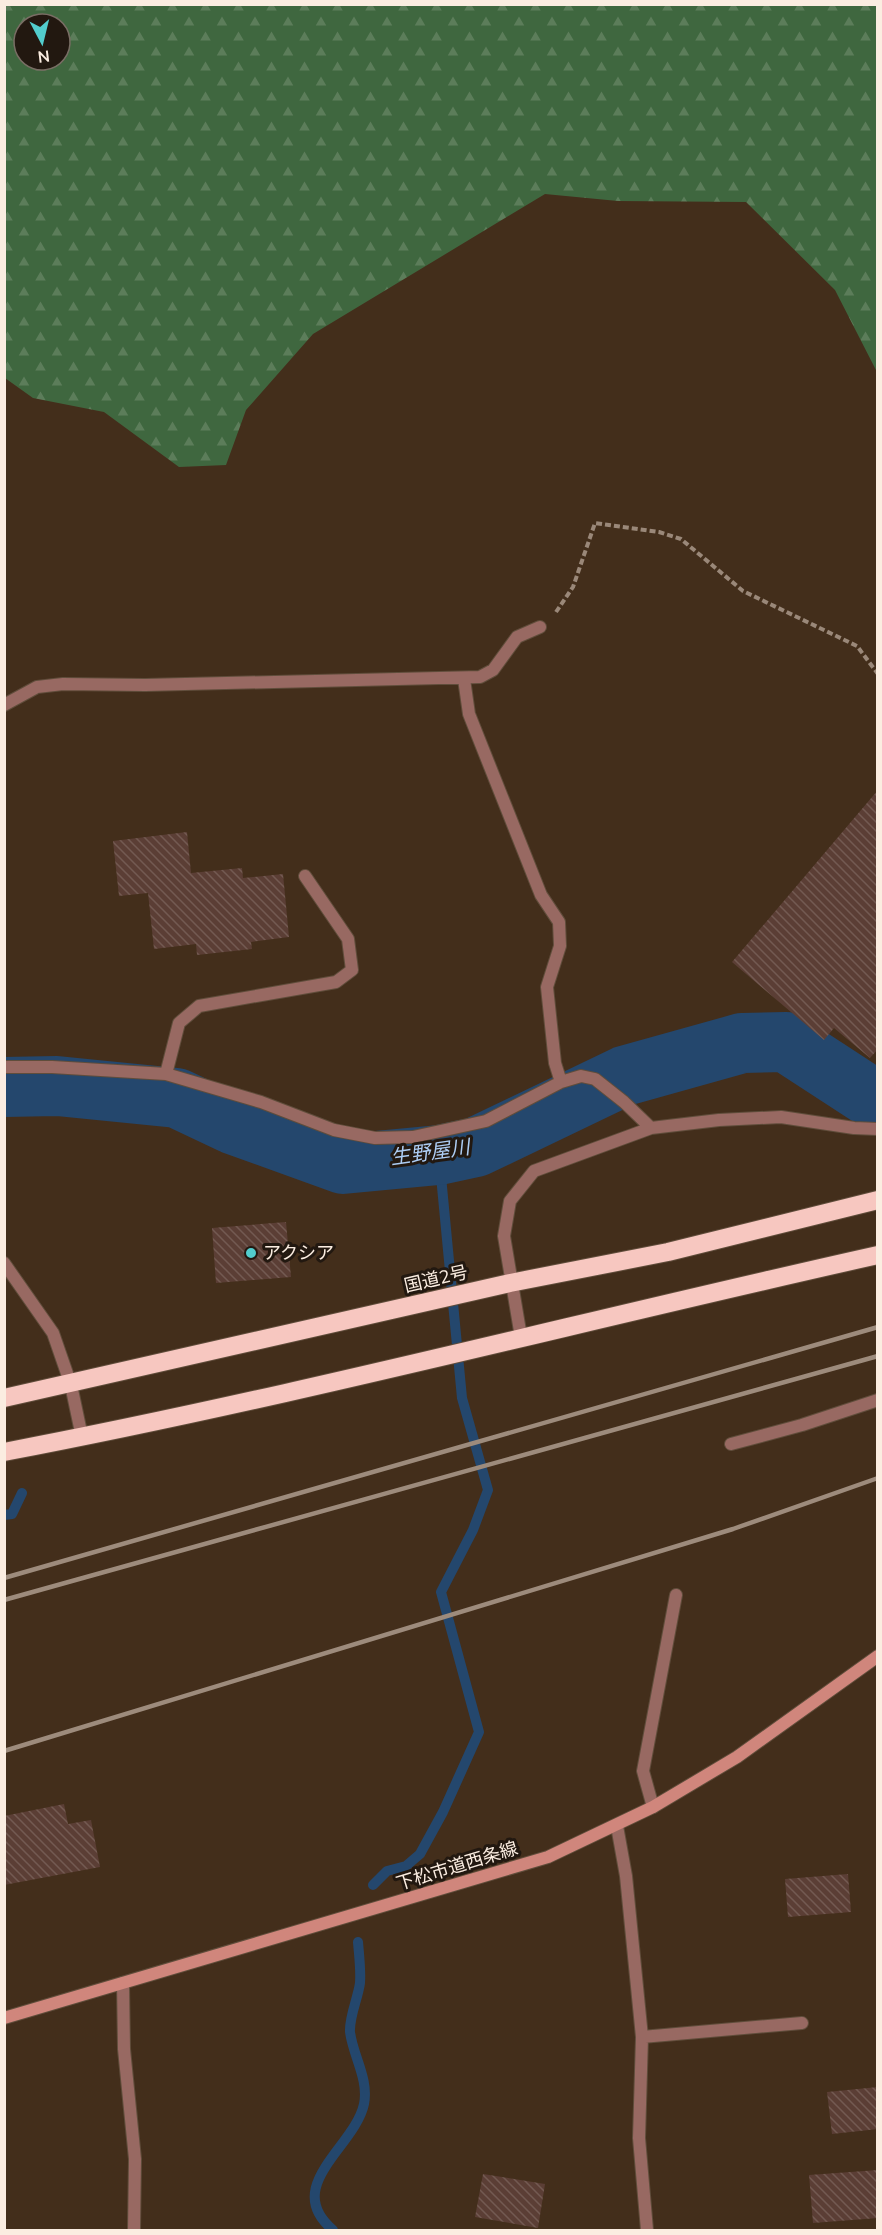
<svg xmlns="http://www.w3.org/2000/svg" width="882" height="2235" font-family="'Nunito Sans','Noto Sans JP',sans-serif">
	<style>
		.forest { fill: url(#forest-firs); fill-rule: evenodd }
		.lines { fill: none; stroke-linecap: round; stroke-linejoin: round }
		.stream { stroke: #24476d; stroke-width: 10 }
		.river { stroke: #24476d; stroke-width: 60 }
		.building { fill: url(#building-back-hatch) }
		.street-casing { stroke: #604d3b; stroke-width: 14 }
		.secondary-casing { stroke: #604d3b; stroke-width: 14 }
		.highway-casing { stroke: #604d3b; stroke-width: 20 }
		.path { stroke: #9a8879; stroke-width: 4; stroke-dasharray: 6 3; stroke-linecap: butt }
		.street { stroke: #986962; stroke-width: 12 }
		.secondary { stroke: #d0867c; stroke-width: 12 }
		.highway { stroke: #f7c7c0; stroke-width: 18 }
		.rail { stroke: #9d8b7c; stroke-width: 4.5 }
		.poi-dot { fill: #52cdcd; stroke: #221810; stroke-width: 2 }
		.labels { text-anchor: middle; stroke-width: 6; stroke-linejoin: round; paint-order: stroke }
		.poi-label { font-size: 18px; fill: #fbede1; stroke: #221810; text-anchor: start }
		.street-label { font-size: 18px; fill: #fbede1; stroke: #221810 }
		.water-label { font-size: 20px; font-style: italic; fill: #adcdf4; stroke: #221810 }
	</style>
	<defs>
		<pattern id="forest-firs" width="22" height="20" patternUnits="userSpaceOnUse" patternTransform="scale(1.5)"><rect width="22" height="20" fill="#3f673f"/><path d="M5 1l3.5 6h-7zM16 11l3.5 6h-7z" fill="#5c7d5a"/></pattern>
		<pattern id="building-back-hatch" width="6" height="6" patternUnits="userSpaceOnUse" patternTransform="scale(1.5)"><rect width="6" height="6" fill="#5b3e35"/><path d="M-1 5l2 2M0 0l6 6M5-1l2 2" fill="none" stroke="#735a52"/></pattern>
	</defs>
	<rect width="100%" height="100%" fill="#432e1b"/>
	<!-- forest -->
	<path class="forest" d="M5 4 877 5V372L835 290 746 202 618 201 545 194 313 334 246 410 226 465 179 467 104 412 33 398 5 378ZM24 24H60V60H24Z"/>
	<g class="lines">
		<!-- stream -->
		<path class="stream" d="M4 1515 12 1514 22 1493
			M373 1885 387 1871 406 1866 420 1854 443 1812 479 1732 441 1592 473 1530 488 1490 462 1398 439 1155
			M333 2230C281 2186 355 2147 364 2104 369 2079 353 2056 350 2032 349 2017 358 1998 360 1983 361 1969 359 1955 358 1942"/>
		<!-- river -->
		<path class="river" d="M4 1087 57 1086 177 1098 232 1124 343 1164 439 1155 476 1147 624 1076 742 1043 786 1042 869 1096"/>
	</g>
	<!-- building -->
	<path class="building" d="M878 790V1049L870 1058 834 1028 824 1040 732 962Z
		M187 832 191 873 242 868 243 878 283 874 289 937 251 942 252 949 197 955 196 944 154 949 148 893 119 896 113 841Z
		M286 1222 291 1277 216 1283 212 1228Z
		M64 1804 68 1824 91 1820 100 1867 4 1885V1816Z
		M848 1874 851 1912 788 1917 785 1879Z
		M878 2087V2129L832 2134 827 2092Z
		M878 2170V2218L813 2223 809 2175Z
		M483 2174 545 2184 538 2228 475 2217Z"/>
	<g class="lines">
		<!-- street casing -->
		<g class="street-casing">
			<path id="street" d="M464 679 469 714 541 895 559 922 560 946 547 987 555 1063 561 1082
				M4 705 37 687 63 684 145 685 480 677 493 670 517 637 540 627
				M4 1067H52L166 1074 261 1102 334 1130 375 1138 413 1137 486 1121 561 1082 581 1076 595 1079 624 1102 651 1128
				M166 1074 179 1023 199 1006 336 982 352 970 348 939 305 876
				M4 1263 53 1333 71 1385 82 1437
				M521 1337 504 1236 510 1201 534 1171 651 1128 719 1120 781 1117 854 1128 878 1129
				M731 1444 802 1425 878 1400
				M653 1807 643 1771 676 1595
				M617 1826 626 1876 642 2037 639 2138 647 2230
				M123 1983 124 2049 135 2159 134 2230
				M642 2037 802 2023"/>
		</g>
		<!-- secondary casing -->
		<g class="secondary-casing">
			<path id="secondary" d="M4 2018 548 1857 653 1807 737 1757 878 1656"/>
		</g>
		<!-- highway casing -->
		<g class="highway-casing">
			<path id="highway" d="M4 1398 510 1283 668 1252 878 1200
				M4 1452C298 1396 586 1320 878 1255"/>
		</g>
		<!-- path -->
		<path class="path" d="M556 612 573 587 595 523 659 532 681 539 743 591 857 646 878 674"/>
		<!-- street -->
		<use href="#street" class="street"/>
		<!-- secondary -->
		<use href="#secondary" class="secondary"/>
		<!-- highway -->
		<use href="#highway" class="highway"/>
		<!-- rail -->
		<path class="rail" d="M4 1578 878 1327
			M4 1600 878 1356
			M4 1751 733 1529 878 1478"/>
	</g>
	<!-- markers -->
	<circle class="poi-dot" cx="251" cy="1253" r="6"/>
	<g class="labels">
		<!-- poi labels -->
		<g class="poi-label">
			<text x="263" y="1259">アクシア</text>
		</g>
		<!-- street labels -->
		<g class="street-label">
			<text transform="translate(436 1279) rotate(-13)" y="6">国道2号</text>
			<text transform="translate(457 1866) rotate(-17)" y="6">下松市道西条線</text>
		</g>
		<!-- water labels -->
		<g class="water-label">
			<text transform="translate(430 1152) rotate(-8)" y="7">生野屋川</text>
		</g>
	</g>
	<!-- border -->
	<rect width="882" height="2235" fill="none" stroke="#fbede1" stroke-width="12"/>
	<!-- north arrow -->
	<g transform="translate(42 42) rotate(173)"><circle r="28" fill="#221810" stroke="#796d64" stroke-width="1.5"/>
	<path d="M0-4.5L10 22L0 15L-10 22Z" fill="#52cdcd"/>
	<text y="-9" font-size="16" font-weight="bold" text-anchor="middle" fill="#fbede1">N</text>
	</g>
</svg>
